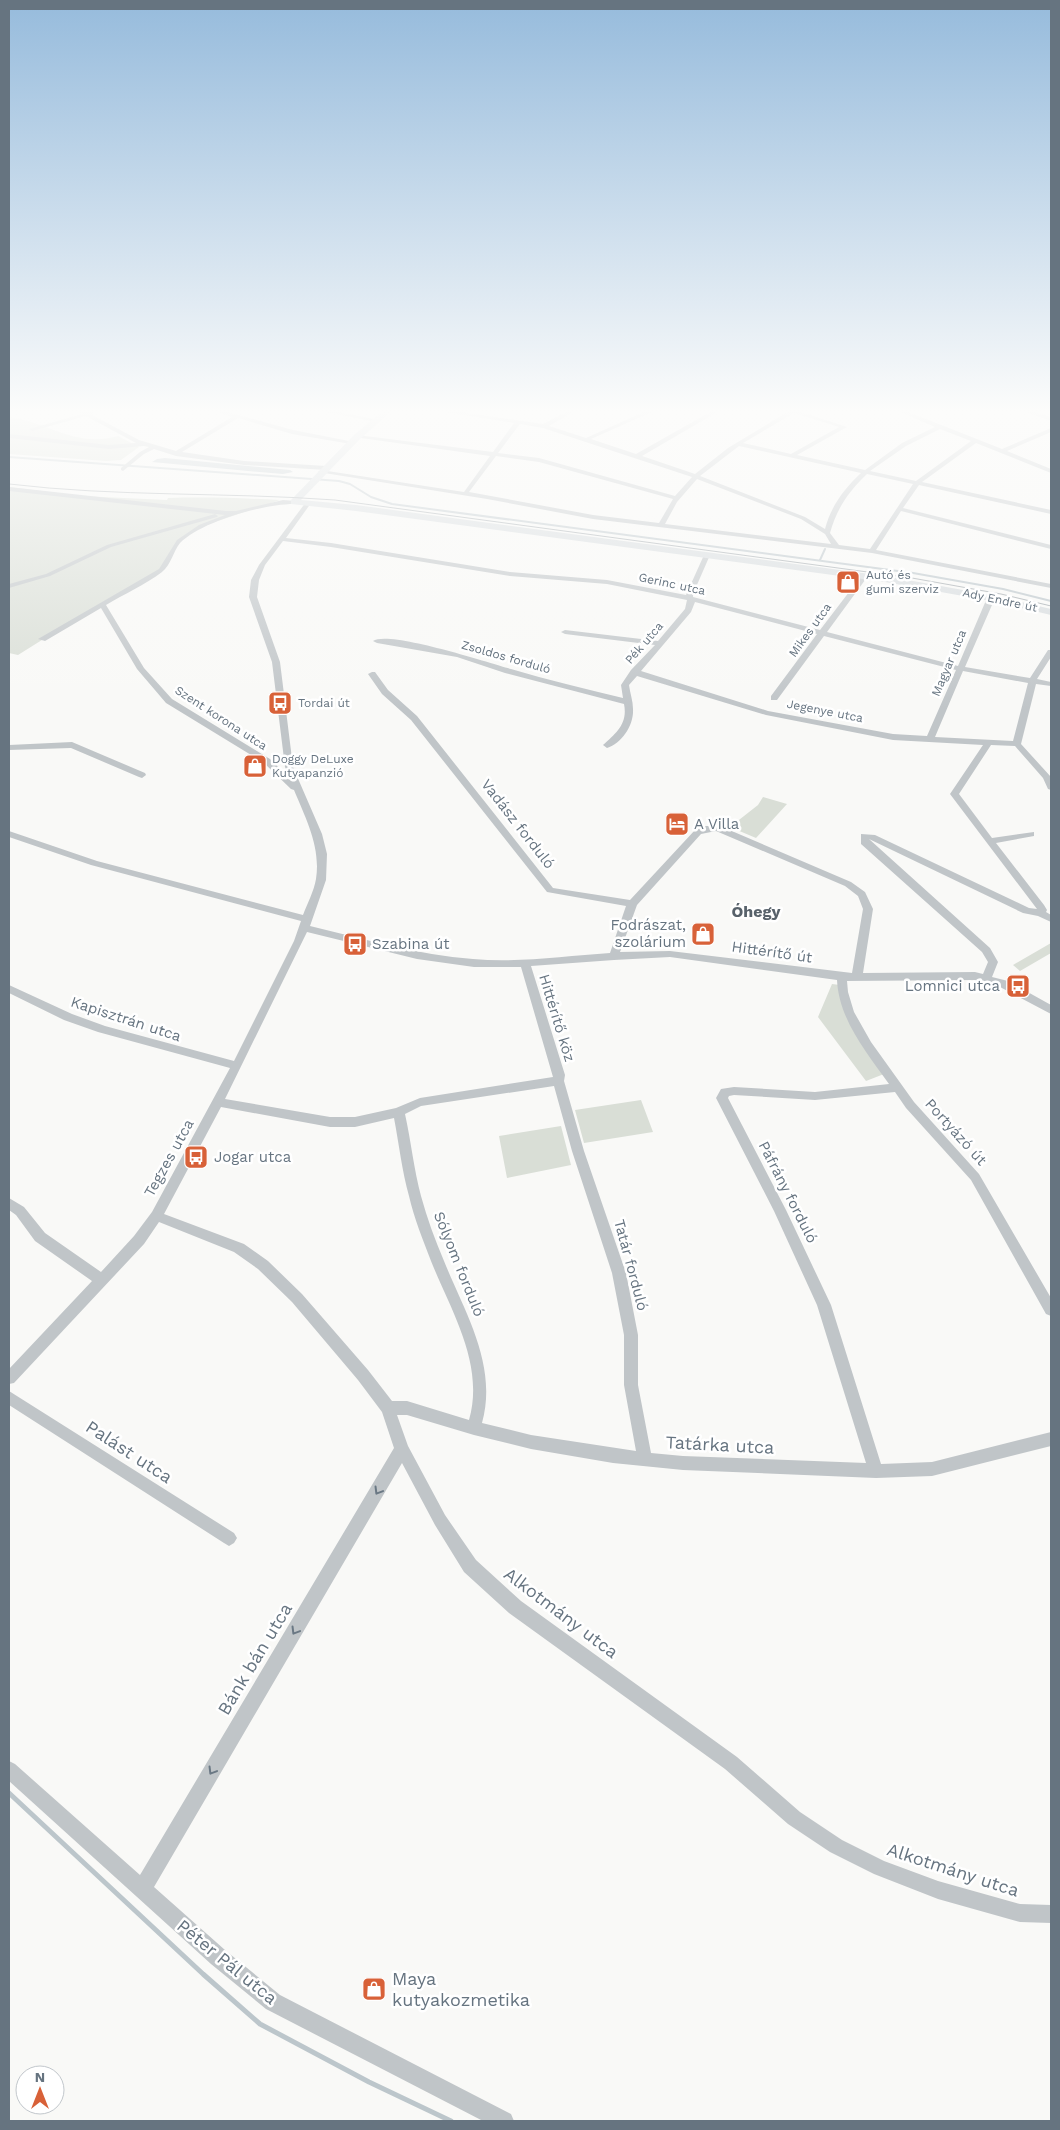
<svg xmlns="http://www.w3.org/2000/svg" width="1060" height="2130" font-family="'Work Sans',sans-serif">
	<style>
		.green { fill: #d9ded6 }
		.water { fill: #bcc6cb }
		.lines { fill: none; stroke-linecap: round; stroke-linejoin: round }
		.stream-far1 { stroke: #bcc6cb; stroke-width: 2 }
		.stream { stroke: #bcc6cb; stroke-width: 5 }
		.building { fill: #aab2b7; stroke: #dbdbd9 }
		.street { fill: #c0c5c8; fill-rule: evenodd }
		.secondary { fill: #d6dbde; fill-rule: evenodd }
		.tram { stroke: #a2a9ae; stroke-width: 1 }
		.oneway { stroke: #6a7884 }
		.labels { text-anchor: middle; stroke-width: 5; stroke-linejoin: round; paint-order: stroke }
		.far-poi-label { font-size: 12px; fill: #667480; stroke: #fff; text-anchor: start }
		.far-street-label { font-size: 12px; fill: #667480; stroke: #fff }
		.street-label { font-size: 15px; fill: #667480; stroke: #fff }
		.poi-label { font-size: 15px; fill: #667480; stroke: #fff; text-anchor: start }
		.neighbourhood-label { font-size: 16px; font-weight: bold; fill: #58626b; stroke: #fff }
		.near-street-label { font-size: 18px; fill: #667480; stroke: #fff }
		.near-poi-label { font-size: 18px; fill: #667480; stroke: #fff; text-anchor: start }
	</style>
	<rect width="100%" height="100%" fill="#f9f9f7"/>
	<!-- green -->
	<path class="green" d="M9 417C51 423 75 448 118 436L139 447 121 460 106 461 9 454Z
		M9 487 81 496 167 500 168 498C207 497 241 498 280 500L212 523 191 532 181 539 161 570 101 603 18 655 9 653Z
		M763 797 787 804 756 838 730 827 758 805Z
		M1051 943V953L1020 971 1013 965Z
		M832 984 840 985 884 1074 866 1081 818 1017Z
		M641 1100 653 1132 584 1143 575 1110Z
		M561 1126 571 1165 507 1178 499 1136Z"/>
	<!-- water -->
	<path class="water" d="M165 458 290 470 293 472 283 474 248 471 152 462 157 459Z"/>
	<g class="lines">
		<!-- stream-far1 -->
		<path class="stream-far1" d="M9 457 339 481 350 484 371 497 392 504 913 573 1003 589 1051 601
			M820 560 825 549"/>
		<!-- stream -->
		<path class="stream" d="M9 1793 203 1974 260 2024 369 2082 451 2121"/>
	</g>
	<!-- building -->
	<path class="building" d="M676 817 687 821 688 829 680 832 666 826 668 820Z"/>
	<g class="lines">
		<!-- street -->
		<path class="street" d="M78 411 93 412 92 415 139 440 176 451 232 417 215 411H224L293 430 354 442 351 444 292 434 238 418 182 452 244 461 326 466 329 468 326 470 244 465 176 456 154 449 144 454 123 471 121 470V468L140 452 149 447 144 446 109 449 9 438V434L109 445 136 443 86 416 32 431 29 429 82 414Z
			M321 411H334L379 420 376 422Z
			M439 411H454L543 424 568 411H575L549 426 586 438 646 411H654L591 439 636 454 712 411H719L642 456 695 474 728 448 789 411H798L847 427 797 455 865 470 902 443 935 427 898 411H906L1002 449 1051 428V432L1007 451 1051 469V473L976 443 922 482 1051 510V514L919 485 903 508 1051 545V549L901 511 876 550 1051 584V588L872 553 593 519 487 499 318 472 321 470 464 492 490 456 354 437 357 435 493 452 514 423ZM794 413 839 427 791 454 743 443ZM520 424 543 428 692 477 675 496 539 458 498 453ZM940 429 971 441 916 481 870 471 906 446ZM739 446 861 473C844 489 831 506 825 529L805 517 700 476ZM496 456 539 462 673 499 659 523 593 515 469 492ZM867 474 913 484 870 549 839 545 830 533C837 508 849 491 867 474ZM697 479 801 519 825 534 831 544 665 524 677 502Z
			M1023 411H1032L1051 417V421Z
			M9 487 226 511H236L283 500 296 501V503L294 504C264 504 202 521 180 543 173 552 171 565 162 572 145 585 124 594 106 605L144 668 172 699 270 759 289 777 285 767 272 662 249 597 251 580 259 565 306 502 308 501 311 503 286 538 331 543 510 572 607 580 686 595 704 555 707 553 710 555 693 594V597L820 630 862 575 864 574 868 576 827 632 958 666 987 598 991 596 995 598 965 667 1030 678 1048 650H1051V657L1037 679 1051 682V686L1036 684 1021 744 1051 777V790L1048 789 1043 778 1015 746 991 745 959 794 992 838 1034 832V836L996 843 1044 905 1047 910 1046 912 1051 915V922L1038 916 1023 913 869 839 990 948 998 962 992 977 1008 981 1051 1005V1014L1000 987 975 980 847 981 848 992 854 1012 871 1042 914 1102 979 1174 1051 1298V1316L1046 1314 971 1180 906 1108 895 1092 815 1100 734 1095 729 1096 728 1098 786 1210 831 1305 881 1464 932 1462 1051 1432V1446L932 1476 876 1478 683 1470 613 1463 531 1449 474 1435 407 1415H397L408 1446 445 1515 476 1560 521 1601 737 1757 800 1812 842 1840 884 1861 938 1881 1020 1904 1051 1905V1923L1020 1922 938 1899 874 1874 830 1852 788 1824 725 1769 509 1613 464 1572 435 1525 402 1463 154 1887 225 1950 280 1995 511 2114 514 2121H483L266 2009 211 1964 9 1781V1761L15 1764 140 1875 394 1448 382 1412 358 1380 292 1302 258 1269 234 1252 159 1222 144 1244 14 1383 9 1384V1369L92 1281 35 1241 16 1215 9 1210V1198L24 1207 45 1233 101 1272 134 1236 152 1212 230 1068 98 1032 64 1020 9 993V985L72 1014 105 1026 234 1061 294 941 301 921 91 865 9 837V831L97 861 303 915C307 904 314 891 316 879 321 847 306 819 294 790L291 789 264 763 166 703 137 669 101 608 45 641 38 639 159 569 177 540 199 525 225 515 9 491ZM283 541 331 547 510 576 607 584 687 600 685 609 658 641 565 630 561 632 565 634 655 645 631 670 621 685 623 698C586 689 548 680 511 669 489 663 389 630 373 641L377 643 457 657 505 673 624 704C628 724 616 733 603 745L607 748C622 743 634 725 633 709 633 701 630 693 629 685L637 676 766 715 893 740 983 745 950 794 1037 909 1029 908 875 835 861 834V844L982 952 988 962 983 974 975 972 863 973 873 909 865 892 851 882 720 826H705L695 830 630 900 553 888 417 716 388 690 375 672H372L368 674 382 694 411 720 547 892 626 906 610 953C565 956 518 963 473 959 418 955 364 939 310 926L326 880 327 854 322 834 293 767 280 662 257 597 259 580 265 565ZM695 602 817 634 771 696V700H777L824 636 956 670 927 736 893 734 768 711 641 671 691 612ZM963 671 1028 683 1013 741 935 737ZM716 831 845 886 858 896 863 909 852 973 670 951 620 952 637 905 701 834ZM307 932 417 959 474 967H521L553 1077 420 1098 396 1108 355 1117H330L225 1099ZM670 957 837 980C839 1020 867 1053 889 1084L815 1092 734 1087 721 1089 716 1098 774 1211 817 1305 866 1463 683 1456 651 1453 638 1385V1335L626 1273 584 1151 564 1081 565 1075 531 966 614 960ZM554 1086 572 1151 612 1273 624 1335V1385L636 1451 531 1435 482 1423C498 1365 465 1313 444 1261 435 1240 427 1218 421 1196 414 1170 411 1141 405 1114L421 1106ZM221 1107 330 1127H355L394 1118C399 1144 402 1171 409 1196 414 1218 423 1240 431 1261 451 1311 485 1364 469 1420L407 1401H392L368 1370 302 1294 268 1261 244 1244 164 1214Z
			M215 514 218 516 217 517 111 547 50 576 9 588V584L46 574 107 545Z
			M72 742 145 773 146 775 142 778 139 777 71 748 9 750V745Z
			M9 1391 234 1533 237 1538 234 1543 229 1546 224 1543 9 1405Z"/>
		<!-- secondary -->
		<path class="secondary" d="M383 411H392L360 439 301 500 356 505 885 576 991 595 1051 609V615L991 601 885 582 356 511 291 504V500L354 435Z"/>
		<!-- tram -->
		<path class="tram" d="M9 484C117 497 226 492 335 500L912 578 1001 594 1051 606"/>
	</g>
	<!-- one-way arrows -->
	<defs><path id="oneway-chevron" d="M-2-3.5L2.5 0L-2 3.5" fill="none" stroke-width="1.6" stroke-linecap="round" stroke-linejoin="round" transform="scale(1.25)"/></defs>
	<g class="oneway">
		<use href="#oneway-chevron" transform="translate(378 1491) rotate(121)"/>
		<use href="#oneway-chevron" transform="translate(295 1631) rotate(121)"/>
		<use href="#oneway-chevron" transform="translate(212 1771) rotate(121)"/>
	</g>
	<!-- sky -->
	<linearGradient id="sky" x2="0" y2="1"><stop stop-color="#96bbdc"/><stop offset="0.58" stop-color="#fcfcfb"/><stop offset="1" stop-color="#fcfcfb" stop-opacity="0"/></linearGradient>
	<rect width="1060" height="709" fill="url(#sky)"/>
	<!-- icons -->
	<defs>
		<g id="shop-square" transform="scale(1.25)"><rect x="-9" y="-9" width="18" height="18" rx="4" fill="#d86138" stroke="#fff"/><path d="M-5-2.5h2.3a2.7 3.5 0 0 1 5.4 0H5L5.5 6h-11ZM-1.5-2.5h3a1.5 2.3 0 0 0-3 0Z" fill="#fff"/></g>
		<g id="bus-square" transform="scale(1.25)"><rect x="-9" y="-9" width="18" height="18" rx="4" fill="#d86138" stroke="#fff"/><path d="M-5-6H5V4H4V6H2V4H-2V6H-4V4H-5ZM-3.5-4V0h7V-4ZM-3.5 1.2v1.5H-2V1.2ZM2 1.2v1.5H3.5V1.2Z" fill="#fff"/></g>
		<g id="hotel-square" transform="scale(1.25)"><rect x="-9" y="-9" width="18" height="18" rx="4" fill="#d86138" stroke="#fff"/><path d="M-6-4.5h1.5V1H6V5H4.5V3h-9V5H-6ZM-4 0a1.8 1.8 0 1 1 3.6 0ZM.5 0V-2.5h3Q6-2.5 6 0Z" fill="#fff"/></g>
	</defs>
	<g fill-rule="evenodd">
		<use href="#shop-square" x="848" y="582"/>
		<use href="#bus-square" x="280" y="703"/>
		<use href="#shop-square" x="255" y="766"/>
		<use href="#hotel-square" x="677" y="824"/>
		<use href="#shop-square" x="703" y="934"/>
		<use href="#bus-square" x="355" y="944"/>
		<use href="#bus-square" x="1018" y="986"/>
		<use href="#bus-square" x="196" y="1157"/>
		<use href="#shop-square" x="374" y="1989"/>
	</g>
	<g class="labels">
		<!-- far-poi labels -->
		<g class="far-poi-label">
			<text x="866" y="579">Autó és<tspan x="866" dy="14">gumi szerviz</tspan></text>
			<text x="298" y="707">Tordai út</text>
			<text x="272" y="763">Doggy DeLuxe<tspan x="272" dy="14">Kutyapanzió</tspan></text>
		</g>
		<!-- far-street labels -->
		<g class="far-street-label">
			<text transform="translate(672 584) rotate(12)" y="4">Gerinc utca</text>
			<text transform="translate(1000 600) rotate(12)" y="4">Ady Endre út</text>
			<text transform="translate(810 630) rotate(-54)" y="4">Mikes utca</text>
			<text transform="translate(644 643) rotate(-49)" y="4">Pék utca</text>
			<text transform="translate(506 657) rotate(16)" y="4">Zsoldos forduló</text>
			<text transform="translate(949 663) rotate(-67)" y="4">Magyar utca</text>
			<text transform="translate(825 711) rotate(11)" y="4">Jegenye utca</text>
			<text transform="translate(221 718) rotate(33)" y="4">Szent korona utca</text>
		</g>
		<!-- street labels -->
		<g class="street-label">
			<text transform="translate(518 824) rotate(52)" y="5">Vadász forduló</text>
			<text transform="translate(772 952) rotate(8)" y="5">Hittérítő út</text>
			<text transform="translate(557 1018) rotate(73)" y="5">Hittérítő köz</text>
			<text transform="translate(126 1019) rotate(18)" y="5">Kapisztrán utca</text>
			<text transform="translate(956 1132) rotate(48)" y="5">Portyázó út</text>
			<text transform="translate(169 1158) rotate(-61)" y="5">Tegzes utca</text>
			<text transform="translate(788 1192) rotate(63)" y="5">Páfrány forduló</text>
			<text transform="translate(459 1264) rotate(68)" y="5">Sólyom forduló</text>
			<text transform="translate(631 1265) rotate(75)" y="5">Tatár forduló</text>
		</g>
		<!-- poi labels -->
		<g class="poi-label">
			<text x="694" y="829">A Villa</text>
			<text x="686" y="930" text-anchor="end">Fodrászat,<tspan x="686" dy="17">szolárium</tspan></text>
			<text x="372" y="949">Szabina út</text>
			<text x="1000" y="991" text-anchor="end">Lomnici utca</text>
			<text x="214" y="1162">Jogar utca</text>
		</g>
		<!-- neighbourhood labels -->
		<g class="neighbourhood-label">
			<text x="756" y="917">Óhegy</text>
		</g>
		<!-- near-street labels -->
		<g class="near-street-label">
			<text transform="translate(720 1445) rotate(3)" y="6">Tatárka utca</text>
			<text transform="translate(129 1452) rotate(33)" y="6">Palást utca</text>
			<text transform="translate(561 1613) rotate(37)" y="6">Alkotmány utca</text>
			<text transform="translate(255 1659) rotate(-59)" y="6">Bánk bán utca</text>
			<text transform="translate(953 1870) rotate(18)" y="6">Alkotmány utca</text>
			<text transform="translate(227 1962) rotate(39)" y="6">Péter Pál utca</text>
		</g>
		<!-- near-poi labels -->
		<g class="near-poi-label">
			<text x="392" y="1985">Maya<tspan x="392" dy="21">kutyakozmetika</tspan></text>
		</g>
	</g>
	<!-- border -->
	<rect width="1060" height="2130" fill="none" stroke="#667480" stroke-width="20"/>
	<!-- north arrow -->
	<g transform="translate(40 2090)"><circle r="24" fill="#ffffff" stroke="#c2c7cc"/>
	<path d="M0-4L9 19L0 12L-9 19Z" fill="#d86138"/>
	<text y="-8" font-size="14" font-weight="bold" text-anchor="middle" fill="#667480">N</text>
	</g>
</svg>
